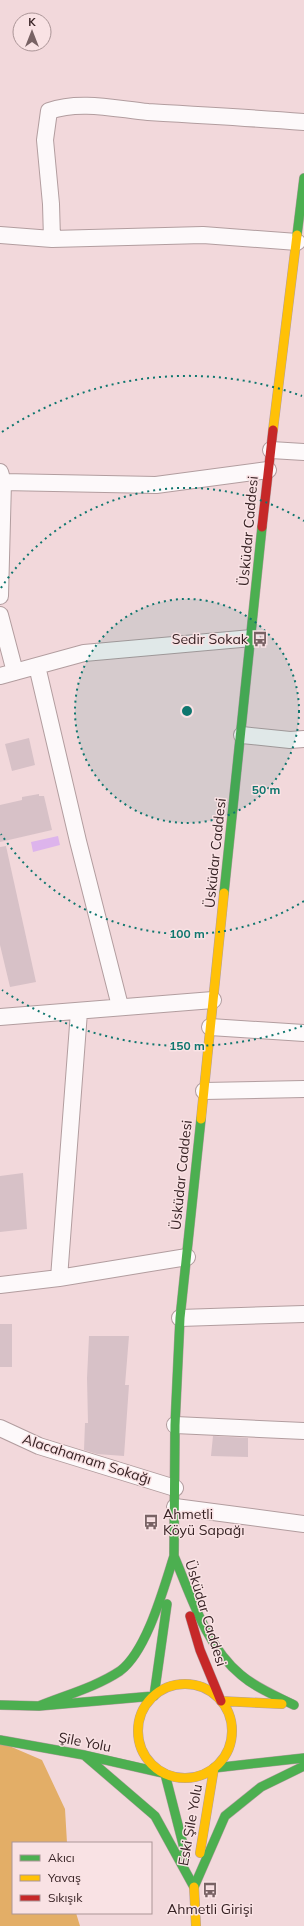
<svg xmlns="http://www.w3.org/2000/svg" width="304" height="1926" font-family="Mulish,sans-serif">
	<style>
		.forest { fill: #e3ae67 }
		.water { fill: #ddb4ec }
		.building { fill: #d7c1c7 }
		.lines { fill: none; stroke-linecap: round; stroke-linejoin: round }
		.street-casing { stroke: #b29d9f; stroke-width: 18 }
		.fast-casing { stroke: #b29d9f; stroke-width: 10 }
		.slow-casing { stroke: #b29d9f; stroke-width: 10 }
		.jam-casing { stroke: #b29d9f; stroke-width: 10 }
		.street { stroke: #fdf9fa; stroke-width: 16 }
		.fast { stroke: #4caf50; stroke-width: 9 }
		.slow { stroke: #ffc107; stroke-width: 9 }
		.jam { stroke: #c62828; stroke-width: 9 }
		.ring { fill: none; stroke: #0f766e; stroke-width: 2; stroke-dasharray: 2 4 }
		.labels { text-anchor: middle; stroke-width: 3; stroke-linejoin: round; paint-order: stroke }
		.street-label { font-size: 14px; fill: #372224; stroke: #f9e2e4 }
		.poi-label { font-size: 14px; fill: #372224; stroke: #f9e2e4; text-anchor: end }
		.centre { fill: #0f766e; stroke: #f9e2e4; stroke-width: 2 }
		.ring-label { font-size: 12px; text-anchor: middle; font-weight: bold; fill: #0f766e; stroke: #f9e2e4; stroke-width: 3; stroke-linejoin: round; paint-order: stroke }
	</style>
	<rect width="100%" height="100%" fill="#f2d8db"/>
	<!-- forest -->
	<path class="forest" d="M0 1742 42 1760 65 1809 67 1843H13V1913H76L80 1926H0Z"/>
	<!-- water -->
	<path class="water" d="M58 836 60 845 33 852 31 842Z"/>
	<!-- building -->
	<path class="building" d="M29 738 35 765 12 771 5 744Z
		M39 794V796H44L52 830 0 842V805L22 800V797Z
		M6 846 36 982 10 987 0 945V847Z
		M23 1173 27 1229 0 1232V1176Z
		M0 1324H12V1367H0Z
		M89 1336H129L125 1385H129L124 1456 97 1454 84 1450 85 1423H88L87 1378Z
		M213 1436 248 1438V1457L211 1456Z"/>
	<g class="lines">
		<!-- street casing -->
		<g class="street-casing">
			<path id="street" d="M0 235 52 239 203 235 297 242
				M52 239 51 204 45 140 49 111C80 100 116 109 148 112 200 115 252 118 304 122
				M271 450 304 452
				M3 482 156 485 268 470
				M0 596 3 482 0 472
				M0 615 15 672
				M37 666 78 841 120 1006
				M0 676 84 653 252 638
				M242 735 290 740 304 739
				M0 1017 213 1000
				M210 1027 304 1033
				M204 1091 304 1089
				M59 1278 79 1012
				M0 1285 59 1278 187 1257
				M180 1318 304 1314
				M175 1425 304 1431
				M0 1428 39 1446 175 1488
				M175 1507 304 1524"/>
		</g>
		<!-- fast casing -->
		<g class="fast-casing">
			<path id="fast" d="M297 235 304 178
				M224 893 262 527
				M174 1556 175 1425 180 1318 201 1119
				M174 1556C191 1596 206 1646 241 1675 256 1688 276 1696 294 1705
				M154 1696 167 1604
				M0 1705 39 1706 154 1696
				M39 1706C66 1695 96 1687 120 1671 147 1651 164 1587 174 1556
				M0 1740 84 1755 163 1773
				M84 1755 155 1816 194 1887
				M214 1768 304 1758
				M165 1774 186 1856
				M194 1887 225 1816 261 1787 304 1766"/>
		</g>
		<!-- slow casing -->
		<g class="slow-casing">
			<path id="slow" d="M273 430 297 235
				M201 1119 224 893
				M138 1731a47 47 0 1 1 94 0a47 47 0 1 1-94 0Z
				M221 1701 282 1704
				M200 1853 214 1768
				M194 1887 196 1926"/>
		</g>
		<!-- jam casing -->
		<g class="jam-casing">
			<path id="jam" d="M262 527 273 430
				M190 1616 200 1650 221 1701"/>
		</g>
		<!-- street -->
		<use href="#street" class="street"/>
		<!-- fast -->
		<use href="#fast" class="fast"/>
		<!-- slow -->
		<use href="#slow" class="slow"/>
		<!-- jam -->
		<use href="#jam" class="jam"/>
	</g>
	<!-- distance rings -->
	<circle cx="187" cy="711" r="112" fill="#0f766e" fill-opacity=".12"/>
	<g class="ring">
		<circle cx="187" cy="711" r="112"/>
		<path d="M304 901A223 223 0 0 1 1 834M1 588A223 223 0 0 1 304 521"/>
		<path d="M302 1026A335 335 0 0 1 2 990M2 432A335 335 0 0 1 302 396"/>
	</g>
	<!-- icons -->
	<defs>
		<g id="bus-bare" transform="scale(1.2)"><path d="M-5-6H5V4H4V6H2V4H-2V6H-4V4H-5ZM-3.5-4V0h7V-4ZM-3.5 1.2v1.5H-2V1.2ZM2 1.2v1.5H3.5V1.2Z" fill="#786264" stroke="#f9e2e4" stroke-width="2.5" paint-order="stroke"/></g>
	</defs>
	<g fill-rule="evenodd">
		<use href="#bus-bare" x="260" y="639"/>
		<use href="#bus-bare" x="151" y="1522"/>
		<use href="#bus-bare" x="210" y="1890"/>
	</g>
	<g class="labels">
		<!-- street labels -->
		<g class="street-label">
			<text transform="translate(248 531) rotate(-85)" y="5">Üsküdar Caddesi</text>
			<text transform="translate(215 853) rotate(-84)" y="5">Üsküdar Caddesi</text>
			<text transform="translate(181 1175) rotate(-84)" y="5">Üsküdar Caddesi</text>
			<text transform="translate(87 1459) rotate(18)" y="5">Alacahamam Sokağı</text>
			<text transform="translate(206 1613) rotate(73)" y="5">Üsküdar Caddesi</text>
			<text transform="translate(85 1742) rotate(11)" y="5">Şile Yolu</text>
			<text transform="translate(190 1825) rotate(-80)" y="5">Eski Şile Yolu</text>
		</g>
		<!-- poi labels -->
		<g class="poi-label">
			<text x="248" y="644">Sedir Sokak</text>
			<text x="163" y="1519" text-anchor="start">Ahmetli<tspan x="163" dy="16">Köyü Sapağı</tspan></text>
			<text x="210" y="1914" text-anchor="middle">Ahmetli Girişi</text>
		</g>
	</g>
	<circle cx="187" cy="711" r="6" class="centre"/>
	<g class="ring-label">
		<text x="266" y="794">50 m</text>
		<text x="187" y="938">100 m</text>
		<text x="187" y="1050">150 m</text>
	</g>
	<!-- legend -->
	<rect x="12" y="1842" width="140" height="72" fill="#f9e2e4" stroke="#ab9597"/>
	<rect x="20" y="1855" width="20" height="6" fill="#4caf50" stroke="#ab9597"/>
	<text x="48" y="1862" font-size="12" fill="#372224">Akıcı</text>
	<rect x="20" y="1875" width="20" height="6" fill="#ffc107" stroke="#ab9597"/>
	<text x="48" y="1882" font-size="12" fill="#372224">Yavaş</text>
	<rect x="20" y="1895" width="20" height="6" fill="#c62828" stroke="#ab9597"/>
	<text x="48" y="1902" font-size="12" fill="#372224">Sıkışık</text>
	<!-- north arrow -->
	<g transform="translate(32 32)"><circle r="19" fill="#f9e2e4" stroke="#ab9597"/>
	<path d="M0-3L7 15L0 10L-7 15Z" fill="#786264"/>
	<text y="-6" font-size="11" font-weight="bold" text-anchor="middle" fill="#372224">K</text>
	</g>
</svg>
